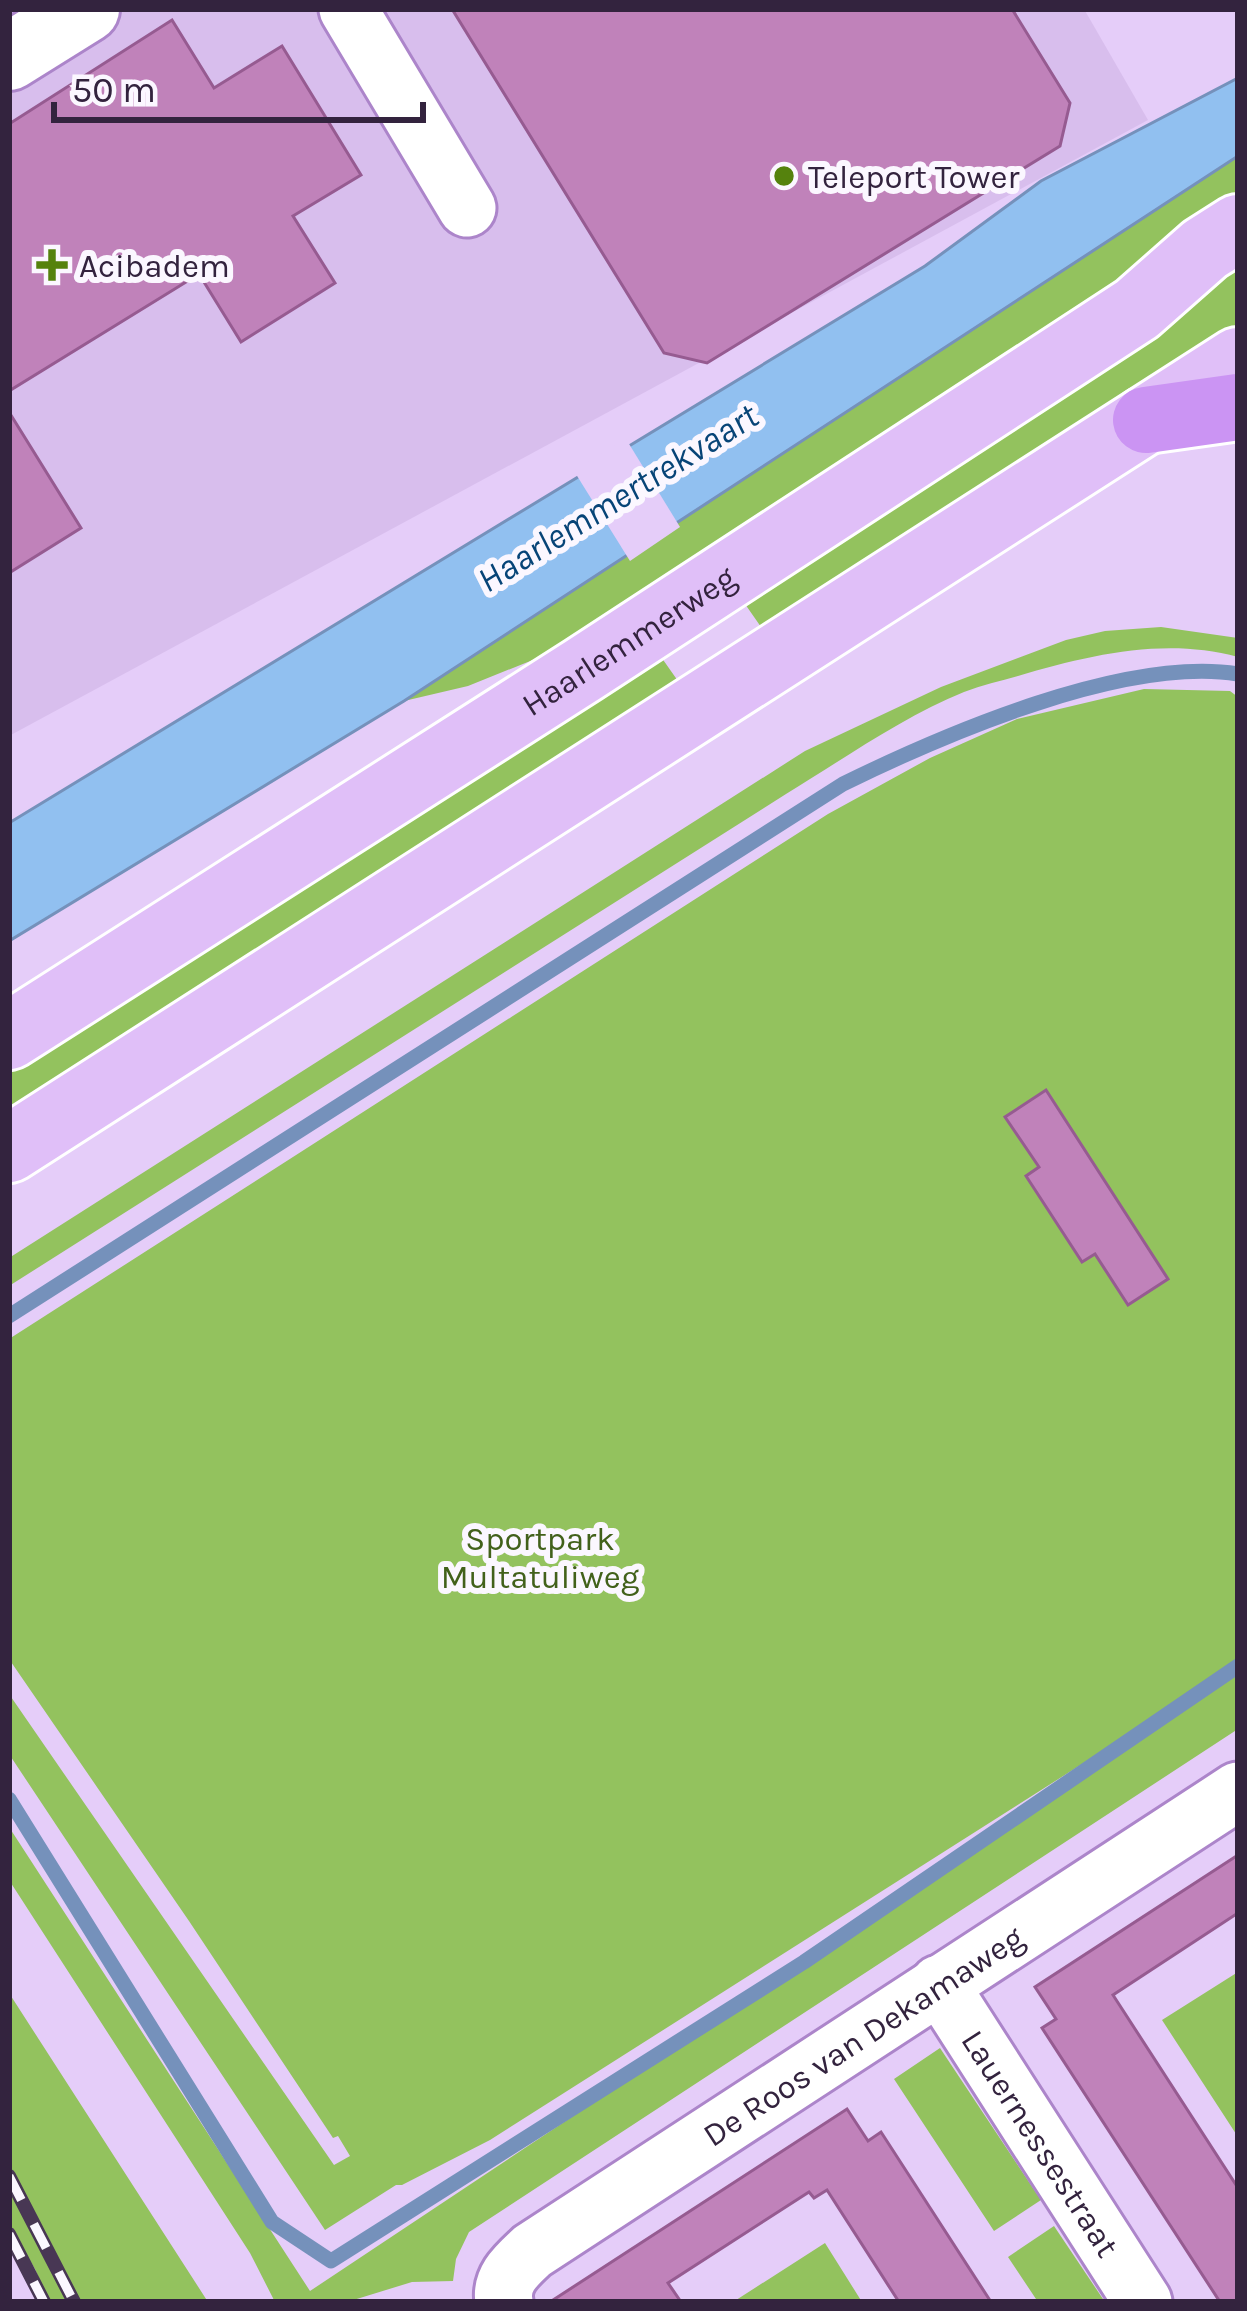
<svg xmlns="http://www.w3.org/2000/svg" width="1247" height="2311" font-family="Karla,sans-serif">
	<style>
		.built { fill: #d8beed }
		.green { fill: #93c25e }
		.water { fill: #91c0f0; stroke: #7591bb; stroke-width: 3 }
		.pier { fill: #e5cdf9 }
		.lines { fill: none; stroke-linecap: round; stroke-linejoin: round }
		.stream { stroke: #7591bb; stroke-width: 15 }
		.building { fill: #c082ba; stroke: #965b91; stroke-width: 3 }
		.minor-casing { stroke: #ac85ca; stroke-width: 63 }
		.tertiary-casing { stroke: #ac85ca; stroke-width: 72 }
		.primary-casing { stroke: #fff; stroke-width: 72 }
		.motorway-casing { stroke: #fff; stroke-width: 72 }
		.minor { stroke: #fff; stroke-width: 57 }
		.tertiary { stroke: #fff; stroke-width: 66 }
		.primary { stroke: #e0bff8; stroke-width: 66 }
		.motorway { stroke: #cb94f3; stroke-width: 66 }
		.rail-casing { stroke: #483754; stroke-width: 14 }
		.rail { stroke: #fbf7ff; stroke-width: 9; stroke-dasharray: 27; stroke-linecap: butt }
		.poi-dot { fill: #55820d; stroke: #fbf7ff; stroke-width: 4.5 }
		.labels { text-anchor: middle; stroke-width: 12; stroke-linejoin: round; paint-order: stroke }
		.poi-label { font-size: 33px; fill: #33233e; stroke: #fbf7ff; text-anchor: start }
		.street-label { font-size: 33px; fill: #33233e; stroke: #fbf7ff }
		.park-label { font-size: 33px; fill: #42611b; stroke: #fbf7ff }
		.water-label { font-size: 36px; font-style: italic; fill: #074477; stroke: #fbf7ff }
	</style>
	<rect width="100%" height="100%" fill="#e5cdf9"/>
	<!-- built -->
	<path class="built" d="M9 9H1084L1148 120 9 736Z"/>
	<!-- green -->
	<path class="green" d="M1238 156V218L575 643 468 686 404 701Z
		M1238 269V332L766 634 745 604Z
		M1161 627 1238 638V657C1165 637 1089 655 1018 676 1000 681 982 685 964 692 904 716 842 760 786 794L9 1286V1258L805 751 941 687 1066 640 1105 631Z
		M659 654 685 691 9 1120V1070Z
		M1144 689 1230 691 1238 697V1665L490 2140 402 2185H396L325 2230 9 1754V1694L334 2165 350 2156 338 2136 333 2138 189 1921 9 1659V1339L828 814 930 758 1017 719Z
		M1238 1674V1729L469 2232 456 2259 453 2281 412 2282 347 2302H275L250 2253 9 1880V1827L310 2291Z
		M1238 1972V2137L1162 2020Z
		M9 1993 208 2302H49L35 2269 9 2225Z
		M940 2048 1041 2200 994 2231 894 2079Z
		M1054 2226 1105 2302H1038L1008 2257Z
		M825 2243 862 2302H733Z"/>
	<!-- water -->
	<path class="water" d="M1238 78V156L404 701 9 941V823L925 266 1041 181Z"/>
	<!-- pier -->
	<path class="pier" d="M626 439 680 527 630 561 574 471Z"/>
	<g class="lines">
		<!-- stream -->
		<path class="stream" d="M9 1316 843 784C945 734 1125 656 1238 674
			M9 1799 272 2222 331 2261 804 1962 1238 1666"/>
	</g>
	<!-- building -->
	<path class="building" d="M452 9H1012L1070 103 1060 146 707 363 664 353Z
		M172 20 214 88 282 46 361 175 293 216 335 283 241 342 199 274 9 391V124Z
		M9 412 81 528 9 573Z
		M1046 1090 1168 1279 1128 1305 1095 1254 1082 1262 1026 1176 1039 1167 1005 1117Z
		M1238 1855V1913L1113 1995 1238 2188V2302H1220L1042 2028 1056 2019 1035 1987Z
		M847 2109 868 2141 881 2132 991 2302H899L827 2190 814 2198 809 2192 668 2283 681 2302H550Z"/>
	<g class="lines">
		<!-- minor casing -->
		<g class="minor-casing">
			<g id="minor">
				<path d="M348 9 467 208"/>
				<path id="s1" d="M939 1984 1143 2302"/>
				<path id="s2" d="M504 2302C500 2279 517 2265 532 2251L1238 1791"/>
			</g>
		</g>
		<!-- tertiary casing -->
		<g class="tertiary-casing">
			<path id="tertiary" d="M9 57 86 9"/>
		</g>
		<!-- primary casing -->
		<g class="primary-casing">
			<g id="primary">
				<path id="s3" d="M9 1036 583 670 1137 309 1205 249 1238 228"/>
				<path d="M9 1149 1238 361"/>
			</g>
		</g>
		<!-- motorway casing -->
		<g class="motorway-casing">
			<path id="motorway" d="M1146 420 1238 407"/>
		</g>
		<!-- minor -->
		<use href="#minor" class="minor"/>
		<!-- tertiary -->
		<use href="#tertiary" class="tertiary"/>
		<!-- primary -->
		<use href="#primary" class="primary"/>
		<!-- motorway -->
		<use href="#motorway" class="motorway"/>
		<!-- rail casing -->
		<g class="rail-casing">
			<path id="rail" d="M9 2176 74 2302
				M9 2234 44 2302"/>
		</g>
		<!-- rail -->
		<use href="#rail" class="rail"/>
	</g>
	<!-- markers -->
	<g class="poi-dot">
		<circle cx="784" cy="176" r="12"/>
		<path d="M46 247h12v12h12v12h-12v12h-12v-12h-12v-12h12z"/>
	</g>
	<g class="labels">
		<!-- poi labels -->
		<g class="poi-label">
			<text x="808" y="188">Teleport Tower</text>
			<text x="79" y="277">Acibadem</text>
		</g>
		<!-- street labels -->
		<g class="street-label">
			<text dy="12" stroke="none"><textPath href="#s3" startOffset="735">Haarlemmerweg</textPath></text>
			<text dy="12" stroke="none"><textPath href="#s2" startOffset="456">De Roos van Dekamaweg</textPath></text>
			<text dy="12" stroke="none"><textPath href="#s1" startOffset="189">Lauernessestraat</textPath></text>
		</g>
		<!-- park labels -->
		<g class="park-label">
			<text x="540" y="1550">Sportpark<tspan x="540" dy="38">Multatuliweg</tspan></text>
		</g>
		<!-- water labels -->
		<g class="water-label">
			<text transform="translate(617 497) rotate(-32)" y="13">Haarlemmertrekvaart</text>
		</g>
	</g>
	<!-- border -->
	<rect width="1247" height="2311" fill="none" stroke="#33233e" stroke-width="24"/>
	<!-- scale -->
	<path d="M54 102v18h369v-18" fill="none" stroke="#33233e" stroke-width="6"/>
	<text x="72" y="102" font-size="36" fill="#33233e" stroke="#fbf7ff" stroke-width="9" paint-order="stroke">50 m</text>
</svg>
